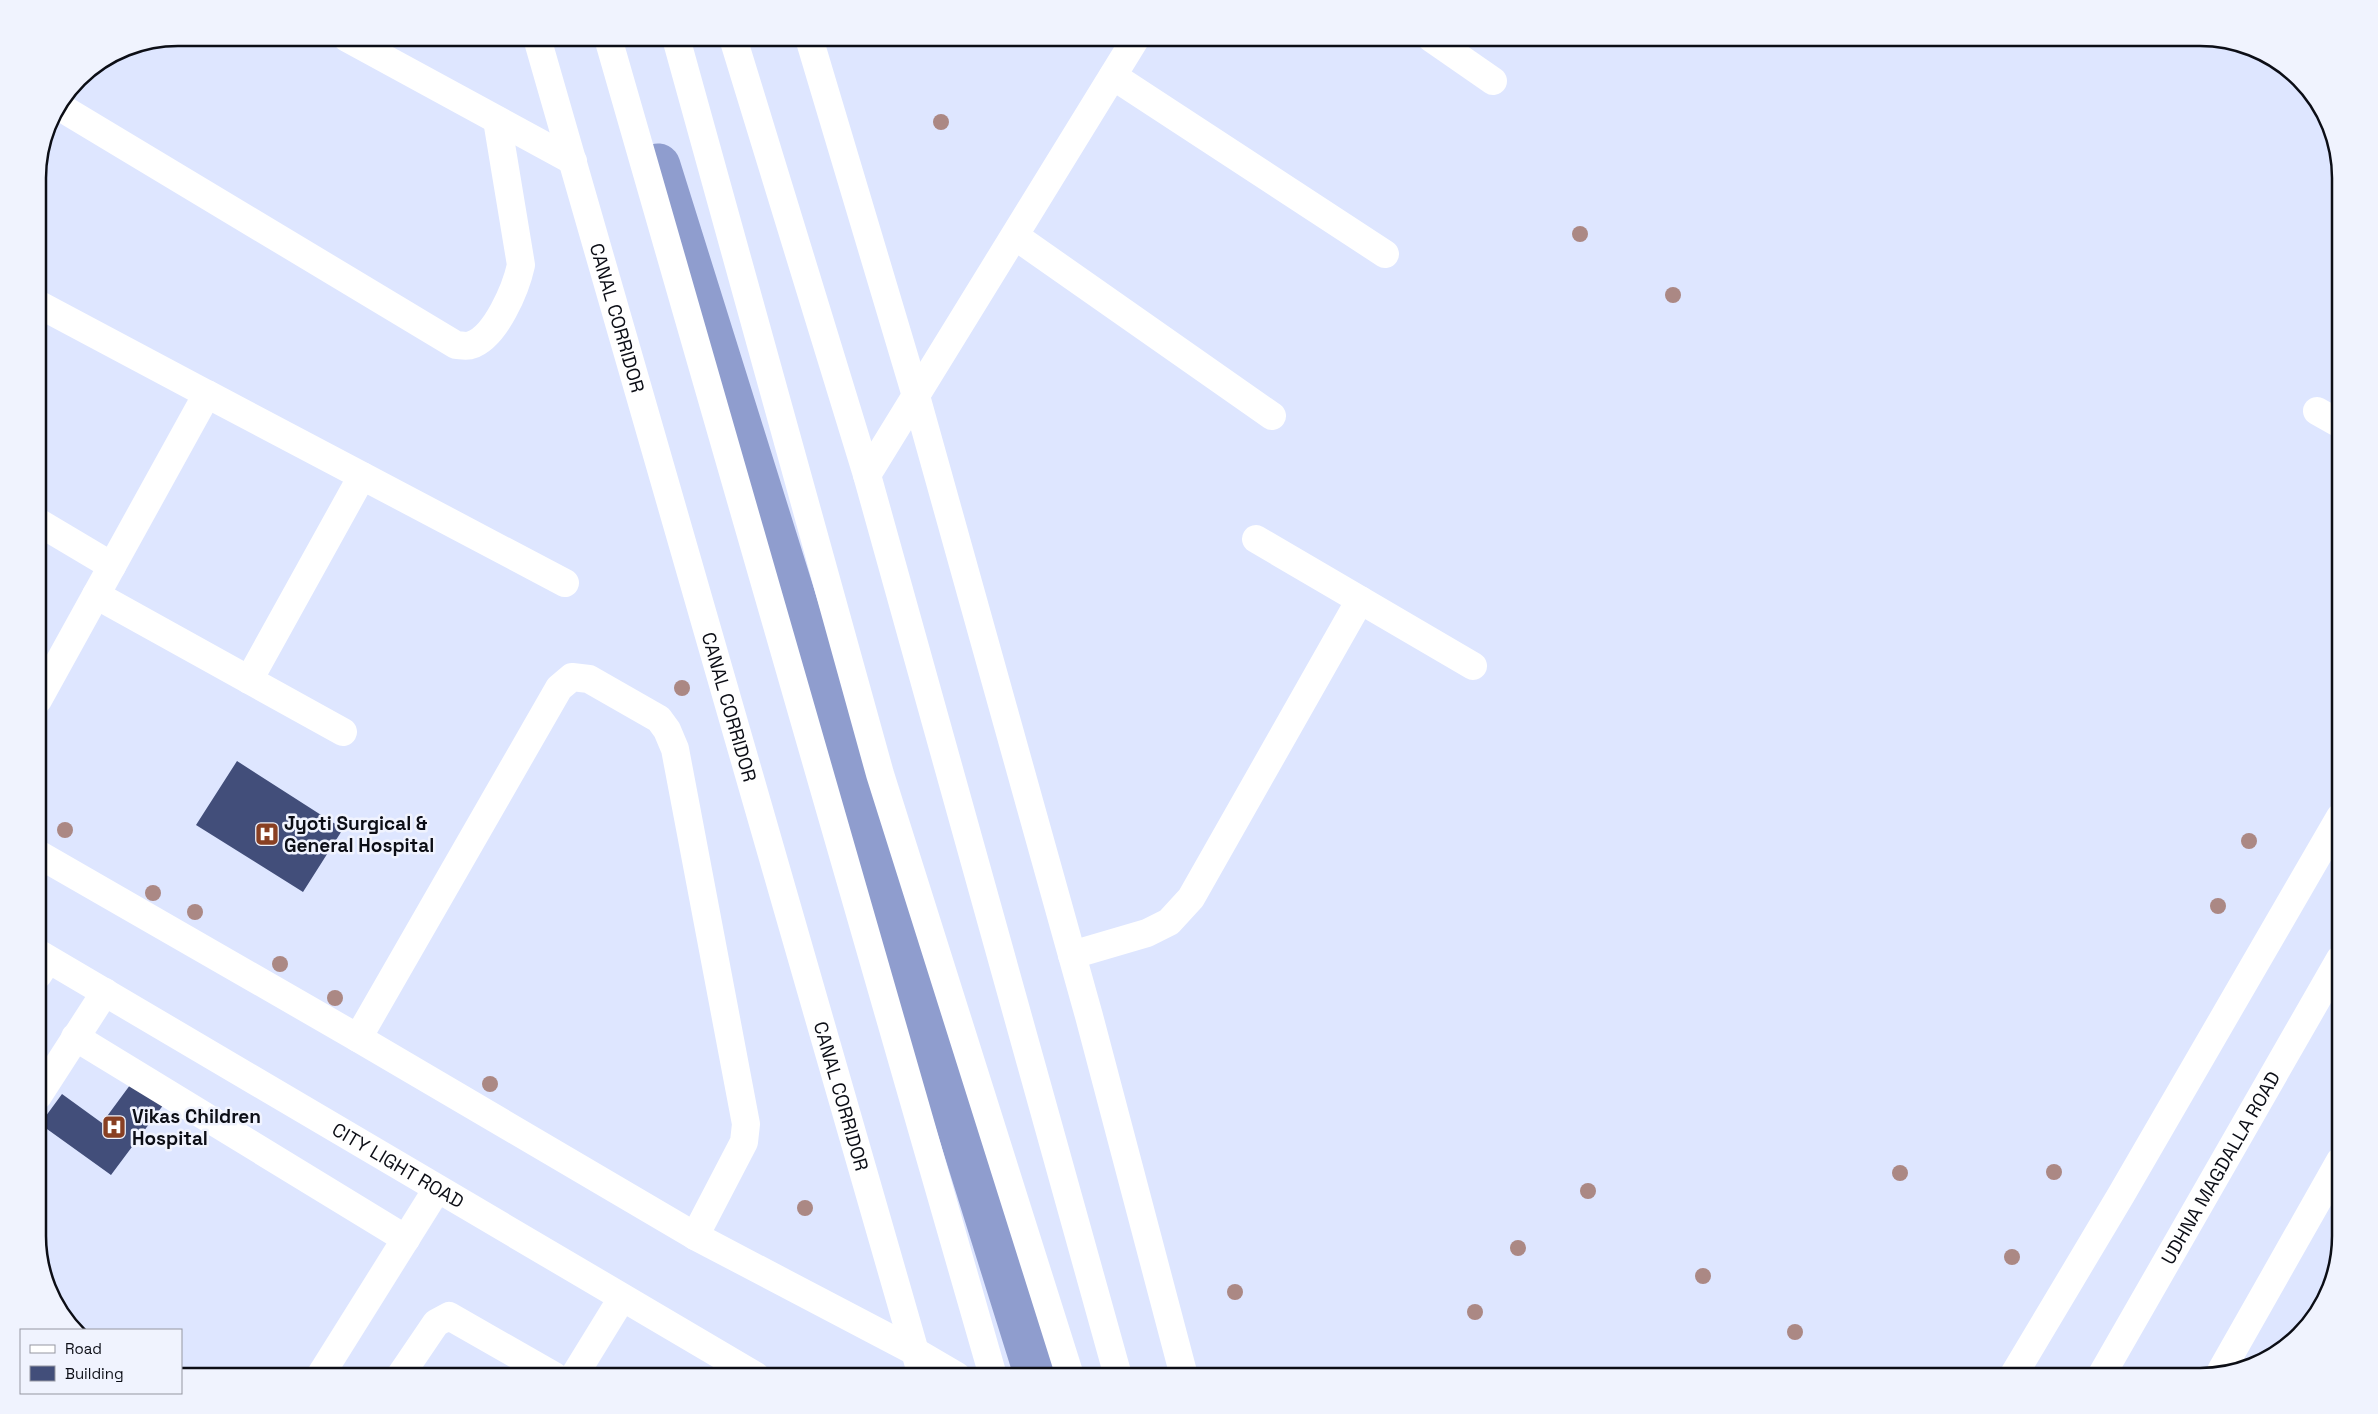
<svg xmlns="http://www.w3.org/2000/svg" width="2378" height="1414" font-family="'Space Grotesk',sans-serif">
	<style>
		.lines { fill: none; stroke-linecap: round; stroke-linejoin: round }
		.canal { stroke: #8f9dce; stroke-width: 45 }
		.building { fill: #424e7a }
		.minor { stroke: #fff; stroke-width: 28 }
		.major { stroke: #fff; stroke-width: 28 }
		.tree { fill: #ab8884 }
		.labels { text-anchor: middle; stroke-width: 5; stroke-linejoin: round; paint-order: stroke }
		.street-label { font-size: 19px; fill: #0c0e16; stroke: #f0f3fe }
		.poi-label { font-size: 19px; font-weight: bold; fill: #0c0e16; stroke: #f0f3fe; text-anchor: start }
		.rim { fill: none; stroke: #0c0e16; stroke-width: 2.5 }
	</style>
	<rect width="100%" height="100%" fill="#dee6ff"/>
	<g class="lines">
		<!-- canal -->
		<path class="canal" d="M658 166 1037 1376"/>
	</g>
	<!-- building -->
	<path class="building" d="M237 761 343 829 303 892 196 825Z
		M133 1081 164 1104 111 1175 40 1124 62 1094 102 1123Z"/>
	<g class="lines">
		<!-- minor -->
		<g class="minor">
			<path d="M347 38 573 161"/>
			<path id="s1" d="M537 38 922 1376"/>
			<path d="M608 38 993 1376"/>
			<path d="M676 38 880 774 1070 1376"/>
			<path d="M733 38 867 475 1118 1376"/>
			<path d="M809 38 916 396 1089 1016 1184 1376"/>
			<path d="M1431 38 1493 81"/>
			<path d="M1113 76 1385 254"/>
			<path d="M60 107 456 345C460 345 467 347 471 345 496 337 516 288 521 265L497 120"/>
			<path d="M1015 236 1272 416"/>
			<path d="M38 304 207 394 38 700"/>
			<path d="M207 394 565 583"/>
			<path d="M2317 411 2340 424"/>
			<path d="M867 475 1136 38"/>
			<path d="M38 522 112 566"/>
			<path d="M1256 539 1473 666"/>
			<path d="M96 595 343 732"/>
			<path d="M249 680 362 476"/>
			<path d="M1072 955 1147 933 1169 922 1191 898 1360 600"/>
			<path d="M38 975 48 960"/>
			<path d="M75 1037 406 1239"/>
			<path d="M358 1038 559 688 572 677 589 679 659 719 667 730 675 749 746 1124 744 1142 695 1236"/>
			<path d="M38 1096 105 992"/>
			<path d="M320 1376 437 1189"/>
			<path d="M400 1376 436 1323 449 1316 554 1376"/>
			<path d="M574 1376 622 1298"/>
			<path d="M2013 1376 2121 1195 2340 817"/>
		</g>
		<!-- major -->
		<g class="major">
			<path d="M38 854 358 1038 695 1236 916 1352 957 1376"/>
			<path id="s2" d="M38 953 756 1376"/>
			<path d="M2221 1371 2340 1161"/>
			<path id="s3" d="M2101 1376 2340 959"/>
		</g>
	</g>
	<!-- trees -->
	<g class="tree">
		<circle cx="941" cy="122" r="8"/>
		<circle cx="1580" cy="234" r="8"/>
		<circle cx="1673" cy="295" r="8"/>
		<circle cx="682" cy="688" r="8"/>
		<circle cx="65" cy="830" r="8"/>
		<circle cx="2249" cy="841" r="8"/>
		<circle cx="153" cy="893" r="8"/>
		<circle cx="2218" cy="906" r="8"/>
		<circle cx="195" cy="912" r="8"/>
		<circle cx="280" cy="964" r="8"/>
		<circle cx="335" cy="998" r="8"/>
		<circle cx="490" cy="1084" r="8"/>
		<circle cx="2054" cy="1172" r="8"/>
		<circle cx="1900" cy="1173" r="8"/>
		<circle cx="1588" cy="1191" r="8"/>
		<circle cx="805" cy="1208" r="8"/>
		<circle cx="1518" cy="1248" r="8"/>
		<circle cx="2012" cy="1257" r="8"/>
		<circle cx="1703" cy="1276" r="8"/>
		<circle cx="1235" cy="1292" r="8"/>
		<circle cx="1475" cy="1312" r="8"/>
		<circle cx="1795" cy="1332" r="8"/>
	</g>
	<!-- icons -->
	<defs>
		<g id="hospital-square" transform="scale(1.25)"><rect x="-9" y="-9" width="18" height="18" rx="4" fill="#894023" stroke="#f0f3fe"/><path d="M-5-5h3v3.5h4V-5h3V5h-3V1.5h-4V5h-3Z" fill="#fff"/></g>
	</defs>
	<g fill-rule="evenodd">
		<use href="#hospital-square" x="267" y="834"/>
		<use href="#hospital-square" x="114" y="1127"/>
	</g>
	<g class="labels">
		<!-- street labels -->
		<g class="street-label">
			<text dy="7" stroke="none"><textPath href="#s1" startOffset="291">CANAL CORRIDOR</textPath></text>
			<text dy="7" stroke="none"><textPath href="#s1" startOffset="696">CANAL CORRIDOR</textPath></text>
			<text dy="7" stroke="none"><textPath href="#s1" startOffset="1101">CANAL CORRIDOR</textPath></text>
			<text dy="7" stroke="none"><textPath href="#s2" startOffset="418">CITY LIGHT ROAD</textPath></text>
			<text dy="7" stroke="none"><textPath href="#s3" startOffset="240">UDHNA MAGDALLA ROAD</textPath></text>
		</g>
		<!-- poi labels -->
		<g class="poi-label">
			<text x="284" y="830">Jyoti Surgical &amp;<tspan x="284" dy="22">General Hospital</tspan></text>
			<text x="132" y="1123">Vikas Children<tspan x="132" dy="22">Hospital</tspan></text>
		</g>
	</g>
	<!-- crop -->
	<path d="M0 0H2378V1414H0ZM178 46H2200A132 132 0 0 1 2332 178V1236A132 132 0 0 1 2200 1368H178A132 132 0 0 1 46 1236V178A132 132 0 0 1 178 46Z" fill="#f0f3fe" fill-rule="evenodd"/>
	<path class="rim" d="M178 46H2200A132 132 0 0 1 2332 178V1236A132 132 0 0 1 2200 1368H178A132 132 0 0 1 46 1236V178A132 132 0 0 1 178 46Z"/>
	<!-- legend -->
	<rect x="20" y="1329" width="162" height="65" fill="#f0f3fe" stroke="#9597a1"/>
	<rect x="30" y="1345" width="25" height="8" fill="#ffffff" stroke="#9597a1"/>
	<text x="65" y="1354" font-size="15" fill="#0c0e16">Road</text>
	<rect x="30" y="1366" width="25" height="15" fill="#424e7a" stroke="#9597a1"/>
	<text x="65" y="1379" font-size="15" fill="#0c0e16">Building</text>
</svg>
